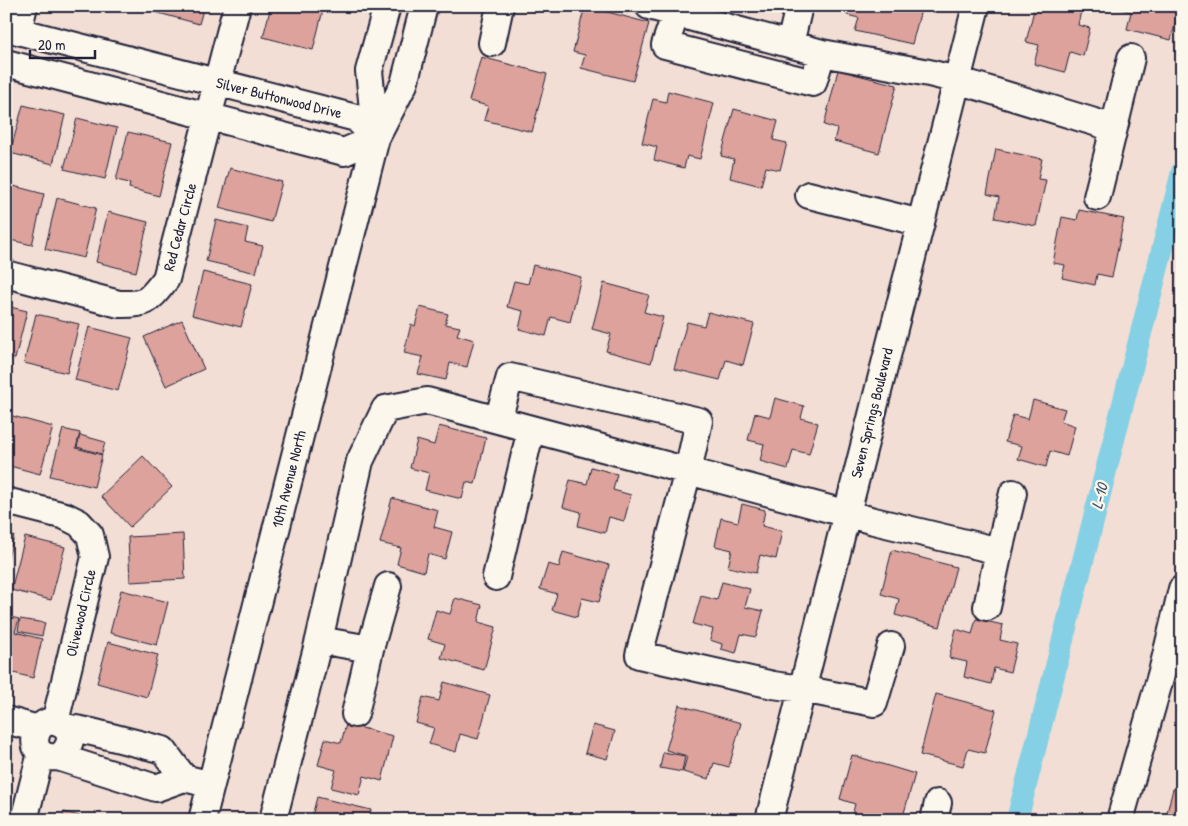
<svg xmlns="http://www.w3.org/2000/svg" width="1188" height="826" font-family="'Patrick Hand',sans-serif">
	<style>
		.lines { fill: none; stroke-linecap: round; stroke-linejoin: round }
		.canal { stroke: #85d0e4; stroke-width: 22 }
		.building { fill: #dca29b; stroke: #22223b }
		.minor-casing { stroke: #22223b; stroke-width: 30 }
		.minor { stroke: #fbf7ec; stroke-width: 26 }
		.labels { text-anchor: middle; stroke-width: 4.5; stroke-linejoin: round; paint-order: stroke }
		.street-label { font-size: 15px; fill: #22223b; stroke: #fbf7ec }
		.water-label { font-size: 16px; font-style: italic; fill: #40566e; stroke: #fbf7ec }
	</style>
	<rect width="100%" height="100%" fill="#f2ded4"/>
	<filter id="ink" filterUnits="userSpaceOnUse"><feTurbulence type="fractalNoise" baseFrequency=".02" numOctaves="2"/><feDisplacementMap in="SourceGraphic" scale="10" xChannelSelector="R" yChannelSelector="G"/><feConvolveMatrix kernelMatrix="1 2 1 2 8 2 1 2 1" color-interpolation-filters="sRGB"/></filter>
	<g filter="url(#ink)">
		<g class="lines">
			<!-- canal -->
			<path class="canal" d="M1017 820 1182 172"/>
		</g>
		<!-- building -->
		<path class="building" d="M152 6H204L199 24 151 11Z
			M271 6H308L323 10 313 50 263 37Z
			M585 6 649 23 633 81 581 68 585 55 573 52Z
			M849 6H922L912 44 855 31 859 18 847 15Z
			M1035 6H1082L1078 25 1090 28 1083 56 1070 52 1065 72 1034 64 1039 45 1026 42Z
			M1118 6H1180L1171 40 1127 29 1131 12 1117 8Z
			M481 57 547 74 532 132 484 120 488 106 469 101Z
			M838 70 897 85 879 153 834 141 837 129 824 125Z
			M668 91 714 103 700 159 687 156 684 168 654 160 657 147 642 143 653 99 666 102Z
			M6 99 13 101 6 127Z
			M23 105 65 115 53 164 10 153Z
			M734 109 778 121 773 140 787 143 780 170 766 167 761 186 730 178 734 159 721 156Z
			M77 118 117 128 105 179 64 169Z
			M128 132 172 142 159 196 129 188 130 183 116 180Z
			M996 149 1042 159 1038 179 1046 180 1036 226 995 218 999 197 987 194Z
			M230 168 282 182 271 222 219 208Z
			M6 184 44 194 32 245 6 239Z
			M57 198 96 208 84 258 45 249Z
			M1079 210 1124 219 1112 277 1097 274 1095 285 1062 278 1065 265 1053 263 1062 217 1077 220Z
			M108 212 148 222 136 272 96 262Z
			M216 220 248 228 245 242 263 246 256 273 206 261Z
			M533 265 581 277 570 322 551 317 546 336 519 329 523 311 507 307 514 281 528 284Z
			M203 272 252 284 241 327 192 315Z
			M604 283 649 295 644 312 663 317 651 363 606 351 611 334 592 329Z
			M6 306 27 311 15 359 6 357Z
			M420 307 448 314 445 324 460 327 457 335 474 340 467 367 450 363 446 380 418 374 423 357 404 353 411 324 415 326Z
			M708 312 754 324 743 365 726 360 720 380 674 369 687 322 704 326Z
			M36 314 79 324 67 373 24 363Z
			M182 320 204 369 166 386 144 337Z
			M89 327 132 338 118 391 75 380Z
			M775 398 804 406 801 418 818 423 809 454 793 450 788 469 760 461 764 444 748 440 755 413 770 417Z
			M1033 400 1065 409 1061 421 1075 426 1067 456 1050 451 1046 467 1018 459 1022 446 1005 442 1013 415 1028 419Z
			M9 415 53 427 40 474 6 465V427Z
			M439 426 486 438 475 484 466 482 462 499 425 490 429 473 410 468 417 440 434 445Z
			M63 429 80 433 76 448 102 455 94 487 50 476Z
			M80 435 105 442 102 454 77 447Z
			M143 456 172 487 130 527 101 496Z
			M591 467 617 474 613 490 631 495 624 521 609 517 605 533 578 526 581 512 563 507 570 480 587 484Z
			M392 498 438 510 434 527 452 532 445 559 428 554 424 572 397 564 401 548 380 543Z
			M742 504 765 510 762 526 782 531 776 559 760 555 756 573 728 567 732 550 715 546 721 518 738 522Z
			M6 534 14 536 6 565Z
			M183 534 185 579 130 582 128 537Z
			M25 537 65 547 51 600 11 590Z
			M892 550 956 567 940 627 895 615 899 599 881 594Z
			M563 552 609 565 599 602 582 598 577 617 552 610 557 594 540 589 548 564 559 567Z
			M722 582 750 589 745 607 763 611 756 637 741 634 736 653 721 649 722 644 710 640 713 629 693 624 701 596 717 600Z
			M121 590 168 602 157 645 110 633Z
			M455 598 482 605 478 622 496 627 484 670 441 658 445 644 428 639 436 610 450 614Z
			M6 616 19 619 15 632 42 639 33 678 6 671Z
			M20 619 45 623 42 636 18 631Z
			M976 619 1003 625 1000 640 1017 644 1010 672 994 668 991 684 964 677 967 662 949 658 956 629 972 634Z
			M108 642 158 655 147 697 97 683Z
			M444 682 490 695 478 739 460 734 456 752 429 744 434 728 416 723 423 697 439 701Z
			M936 694 996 710 985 753 968 749 963 766 920 755Z
			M679 705 741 723 729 767 714 763 709 779 683 772 687 756 666 750Z
			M346 724 393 736 382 781 364 776 359 795 331 788 336 770 318 765 325 739 341 743Z
			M593 725 615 731 607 759 585 753Z
			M663 752 685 756 682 772 660 768Z
			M852 755 915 774 902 820H851L855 804 840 799Z
			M1182 783V820H1165L1173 789 1180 791Z
			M317 797 371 810 368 820H311Z
			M64 812 95 820H62Z"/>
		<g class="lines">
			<!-- minor casing -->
			<g class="minor-casing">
				<path id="minor" d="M649 6 822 53 929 73 957 80 1114 128
					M676 13 665 45 813 83 822 53
					M6 28 356 118 376 138
					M18 30 24 6
					M492 43 500 6
					M790 44 799 6
					M6 63 344 152 376 138
					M376 138 369 71 387 6
					M809 195 921 223
					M1097 197 1114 128 1131 58
					M6 274 119 304C148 305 149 300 166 279L237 6
					M498 420 510 377 699 421 688 471 639 655 773 685 802 689 874 703 891 646
					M6 501 65 516 79 523 90 535 95 557 55 722
					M496 577 531 429
					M987 607 999 551 1013 493
					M370 649 319 640 360 461 385 409 427 401 874 521 999 551
					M355 714 370 649 388 586
					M6 720 38 729
					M65 727 92 732 163 750 184 778 200 782
					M58 757C70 750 76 733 62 725 34 708 21 762 58 757L156 788 184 778
					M24 820 41 753
					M202 820 376 138 404 84 424 6
					M273 820 319 640
					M769 820 976 6
					M934 820 938 803
					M1120 820 1163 668 1182 589"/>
			</g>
			<!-- minor -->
			<use href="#minor" class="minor"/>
		</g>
	</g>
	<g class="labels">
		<!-- street labels -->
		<g class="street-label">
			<text transform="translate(279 98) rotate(14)" y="5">Silver Buttonwood Drive</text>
			<text transform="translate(180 227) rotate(-75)" y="5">Red Cedar Circle</text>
			<text transform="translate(872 413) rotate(-76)" y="5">Seven Springs Boulevard</text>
			<text transform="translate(289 479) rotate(-76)" y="5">10th Avenue North</text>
			<text transform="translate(81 613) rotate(-77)" y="5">Olivewood Circle</text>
		</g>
		<!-- water labels -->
		<g class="water-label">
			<text transform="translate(1099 496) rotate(-76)" y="6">L-10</text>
		</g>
	</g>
	<!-- margin -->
	<rect width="1188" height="826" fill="none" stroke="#fbf7ec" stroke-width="25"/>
	<rect x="12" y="12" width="1163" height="801" fill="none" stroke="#22223b" stroke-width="2" filter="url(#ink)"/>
	<!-- scale -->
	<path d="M30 50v8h65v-8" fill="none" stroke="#22223b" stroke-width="2.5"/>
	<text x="38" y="50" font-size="15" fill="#22223b" stroke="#fbf7ec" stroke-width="4" paint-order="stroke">20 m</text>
</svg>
